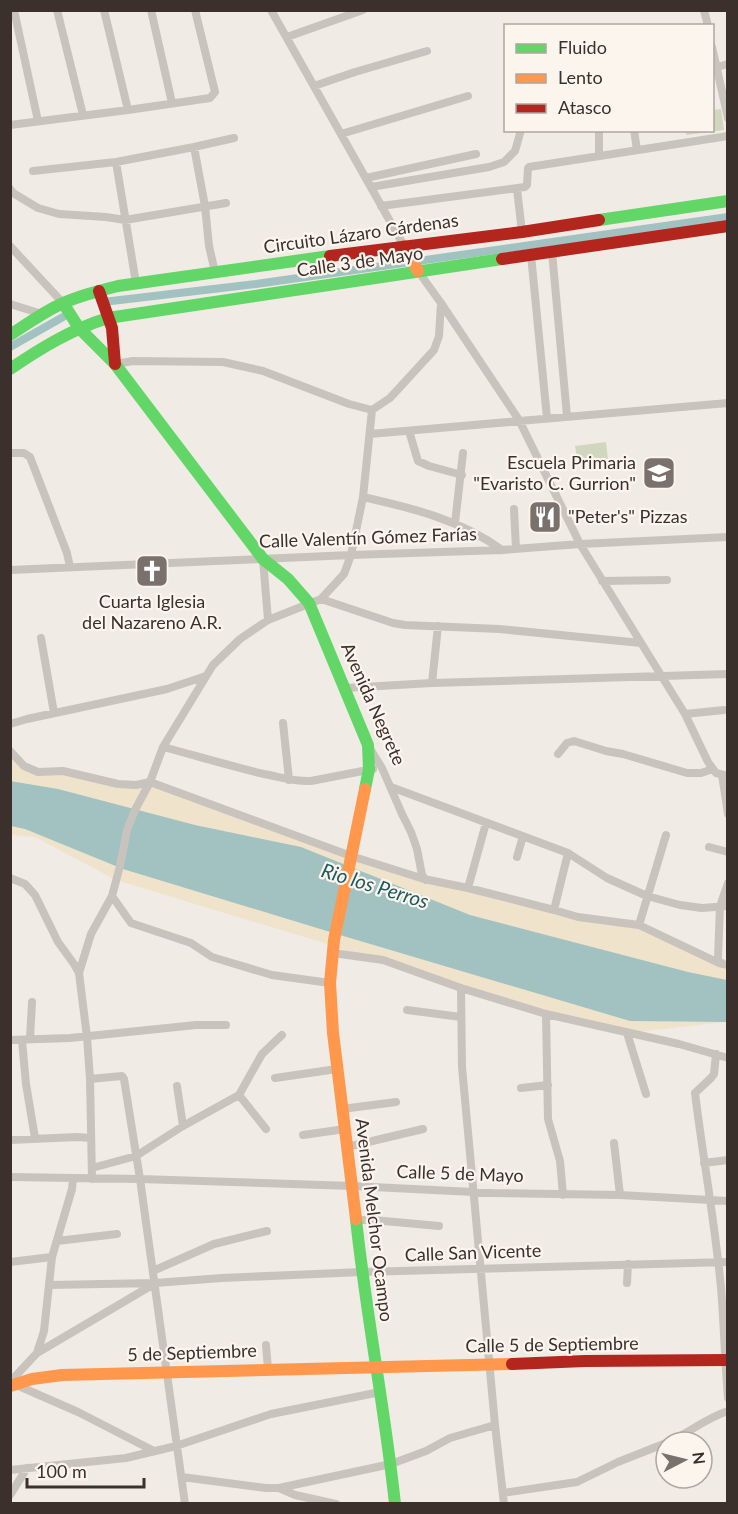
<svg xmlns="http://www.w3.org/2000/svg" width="738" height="1514" font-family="Lato,sans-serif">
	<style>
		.green { fill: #d1d6bf }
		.sand { fill: #efe3cc }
		.water { fill: #a1c2c1 }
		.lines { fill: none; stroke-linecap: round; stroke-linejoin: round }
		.canal { stroke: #a1c2c1; stroke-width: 8 }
		.street { stroke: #c9c3be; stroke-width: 8 }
		.fast { stroke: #63d668; stroke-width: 12 }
		.slow { stroke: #ff974d; stroke-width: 12 }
		.jam { stroke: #b3261e; stroke-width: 12 }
		.labels { text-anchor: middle; stroke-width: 4.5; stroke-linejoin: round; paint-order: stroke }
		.street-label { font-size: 18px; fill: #3b302b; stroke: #fbf5ee }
		.poi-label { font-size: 18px; fill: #3b302b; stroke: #fbf5ee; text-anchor: end }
		.water-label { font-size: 20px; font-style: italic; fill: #1f5a5e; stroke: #fbf5ee }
	</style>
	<rect width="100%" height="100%" fill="#f0ebe5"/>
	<!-- green -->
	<path class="green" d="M721 109 724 130 686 135V131L712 130 713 110Z
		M606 442 608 460 578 463 575 446Z"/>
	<!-- sand -->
	<path class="sand" d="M10 751 24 766 44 772 118 784 150 782 351 856 554 910 639 925 727 965V1022L627 1033 546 1014 356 955 334 946 116 880 35 837 11 835Z"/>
	<!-- water -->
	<path class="water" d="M10 781 58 789 195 825 301 847 470 915 688 972 727 980V1022L630 1021 340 935 123 869 25 829 11 826Z"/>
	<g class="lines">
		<!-- canal -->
		<path class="canal" d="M103 302 256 284 728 217
			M10 347 63 317"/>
		<!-- street -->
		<path class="street" d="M14 10 38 121
			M57 10 83 115
			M104 10 128 110 210 98 215 92 195 10
			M151 10 172 103
			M271 10 404 246
			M704 10 708 26
			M287 37 363 10
			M712 47 728 118
			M717 67 728 64
			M314 86 355 72 427 51
			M10 125 128 110
			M634 130 637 150
			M341 134 468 96
			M194 147 205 206 209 246 215 272
			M599 156V130
			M116 162 136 283
			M33 171 116 162 194 147 234 138
			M366 178 476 154
			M371 187 489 167 504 162 515 151 521 130
			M10 189 13 193 38 208 59 214 106 217 125 220 226 203
			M517 189 522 232
			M381 206 525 187 527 185 528 168 529 167 728 136
			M10 246 63 303
			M552 252 567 416
			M531 255 547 418
			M418 271 441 303 519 420 580 544 685 714 708 762 716 773 728 776
			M10 304 42 314
			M115 364 133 361 223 362 263 371 349 404 372 410 390 398 434 350 439 336 441 303
			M409 431 418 461 429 466 462 475
			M370 434 728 403
			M10 453H24L30 457 67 553 70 567
			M363 497C412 508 461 520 502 550
			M514 509 516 549
			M455 523 463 453
			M263 559 268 620
			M10 570 351 555 502 550 580 544 728 537
			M602 581 667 580
			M321 599 393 623 405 625 499 629 641 643
			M41 638 54 713
			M432 683 438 626
			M345 688 432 683 728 674
			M685 714 724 710
			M283 723 289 780
			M10 724 27 719 167 689 206 676
			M163 747C197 756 230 766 264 774 280 777 295 782 311 781L373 769
			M369 747 382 768 402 814 411 832 417 849 422 875 426 880
			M10 751 24 766 38 772 63 771 118 784 136 785 150 782 351 856 424 879 468 888 554 910 578 917 639 925 719 963 728 965
			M558 754 567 743 574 741 606 751 623 754 687 773H701L713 769
			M722 775 728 814
			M391 787 568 853 607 878 647 896 680 905 702 908 728 906
			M709 847 728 852
			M517 857 523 836
			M10 878 25 884 35 895 58 942 74 964 79 973
			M468 888 486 823
			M112 896 131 923 191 943 212 957 272 975 330 983
			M554 910 568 853
			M639 925 666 835
			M333 953 383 960 461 988 546 1014 679 1044 728 1058
			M722 963H719L718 958 720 906 728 883
			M461 988 462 1067 495 1425 504 1504
			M407 1010 461 1017
			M546 1014 548 1119 560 1161 563 1195
			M627 1033 646 1094
			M30 1039 32 1002
			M10 1040 70 1038 196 1025H226
			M22 1040 26 1084 35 1138
			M716 1054 714 1074 711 1078 695 1093C703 1158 715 1223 721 1288 724 1325 725 1362 728 1398
			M275 1078 337 1069
			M90 1079 122 1076 124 1079 140 1179 185 1504
			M177 1086 183 1126
			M521 1088 548 1085
			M239 1095 266 1129
			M342 1109 396 1102
			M303 1135 345 1129
			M10 1140 77 1137 91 1138
			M614 1143 620 1195
			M347 1147 423 1129
			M704 1163 728 1160
			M92 1168 136 1156 183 1126 239 1095 262 1054 282 1035
			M10 1177 140 1179 353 1186 493 1193 620 1195 728 1201
			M92 1179 90 1079 87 1037 79 973 91 934 112 896 120 866 127 830 135 810 150 782 163 747 213 665 240 639 268 620 321 599 344 574 351 555 363 497 372 410
			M357 1220H373L439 1226
			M57 1241 117 1234
			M10 1262 52 1257
			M153 1271 214 1244 267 1231
			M627 1283 628 1264
			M50 1285 155 1283 222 1278 362 1272 728 1262
			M266 1345 268 1369
			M37 1353 154 1284
			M10 1382 37 1353 44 1331 52 1257 72 1189 73 1178
			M14 1384 78 1412 154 1451
			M668 1442C689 1433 706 1418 728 1411
			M10 1470 126 1458 176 1446 271 1414 380 1392
			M182 1477 266 1488H279L295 1495 336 1504
			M279 1488 391 1464 426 1451 450 1438 495 1425
			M503 1493 577 1482 618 1462 666 1443
			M10 1495 27 1468"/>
		<!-- fast -->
		<path class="fast" d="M599 220 728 201
			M63 303 79 328 115 364 263 559 288 579 309 603 368 745 369 769 365 789
			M10 335C26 325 42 313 59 305 78 296 98 291 118 286L330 256
			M10 369C41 348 72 329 108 318L502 259
			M356 1219C366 1315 385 1409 395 1504"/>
		<!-- slow -->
		<path class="slow" d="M404 246 418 271
			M356 1219 333 1033 330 983 334 940 365 789
			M10 1386 32 1379 62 1375 512 1364"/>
		<!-- jam -->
		<path class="jam" d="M330 256 522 232 599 220
			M502 259 728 226
			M99 291 112 328 115 364
			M512 1364 585 1361 728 1360"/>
	</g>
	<!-- icons -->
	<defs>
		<g id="university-square" transform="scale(1.725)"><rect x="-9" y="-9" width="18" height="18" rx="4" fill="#7a716c" stroke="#fbf5ee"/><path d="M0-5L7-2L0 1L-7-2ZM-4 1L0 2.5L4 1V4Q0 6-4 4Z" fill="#fff"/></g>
		<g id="restaurant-square" transform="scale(1.725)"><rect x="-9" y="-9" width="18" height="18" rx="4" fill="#7a716c" stroke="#fbf5ee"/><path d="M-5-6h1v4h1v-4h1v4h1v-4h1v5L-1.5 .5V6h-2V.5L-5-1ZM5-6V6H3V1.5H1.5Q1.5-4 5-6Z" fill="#fff"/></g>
		<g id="church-square" transform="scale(1.725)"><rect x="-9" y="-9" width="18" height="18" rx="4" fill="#7a716c" stroke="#fbf5ee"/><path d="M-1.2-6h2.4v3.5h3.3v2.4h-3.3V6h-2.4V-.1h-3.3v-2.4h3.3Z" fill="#fff"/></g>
	</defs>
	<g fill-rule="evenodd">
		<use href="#university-square" x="659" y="473"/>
		<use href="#restaurant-square" x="545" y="517"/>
		<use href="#church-square" x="152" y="571"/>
	</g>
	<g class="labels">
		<!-- street labels -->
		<g class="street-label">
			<text transform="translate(361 234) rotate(-8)" y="6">Circuito Lázaro Cárdenas</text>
			<text transform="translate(360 262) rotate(-8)" y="6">Calle 3 de Mayo</text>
			<text transform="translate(368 538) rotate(-2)" y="6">Calle Valentín Gómez Farías</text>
			<text transform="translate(373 704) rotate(66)" y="6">Avenida Negrete</text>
			<text transform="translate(460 1174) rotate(2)" y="6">Calle 5 de Mayo</text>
			<text transform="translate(374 1220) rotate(83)" y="6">Avenida Melchor Ocampo</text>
			<text transform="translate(473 1253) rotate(-2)" y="6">Calle San Vicente</text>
			<text transform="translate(552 1345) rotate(-1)" y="6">Calle 5 de Septiembre</text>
			<text transform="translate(192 1353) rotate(-2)" y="6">5 de Septiembre</text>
		</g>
		<!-- poi labels -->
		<g class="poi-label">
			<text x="636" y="469">Escuela Primaria<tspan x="636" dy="21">"Evaristo C. Gurrion"</tspan></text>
			<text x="568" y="523" text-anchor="start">"Peter's" Pizzas</text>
			<text x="152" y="608" text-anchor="middle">Cuarta Iglesia<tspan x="152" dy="21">del Nazareno A.R.</tspan></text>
		</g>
		<!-- water labels -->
		<g class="water-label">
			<text transform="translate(375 886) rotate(17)" y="7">Rio los Perros</text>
		</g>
	</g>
	<!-- border -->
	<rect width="738" height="1514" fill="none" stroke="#3b302b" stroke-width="24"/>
	<!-- legend -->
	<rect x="504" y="24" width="210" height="108" fill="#fbf5ee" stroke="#aea6a0" stroke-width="1.5"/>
	<rect x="516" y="44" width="30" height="9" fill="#63d668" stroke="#aea6a0" stroke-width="1.5"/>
	<text x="558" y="54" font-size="18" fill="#3b302b">Fluido</text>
	<rect x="516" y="74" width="30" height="9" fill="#ff974d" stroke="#aea6a0" stroke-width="1.5"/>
	<text x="558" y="84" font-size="18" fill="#3b302b">Lento</text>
	<rect x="516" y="104" width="30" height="9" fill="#b3261e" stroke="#aea6a0" stroke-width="1.5"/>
	<text x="558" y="114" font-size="18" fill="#3b302b">Atasco</text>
	<!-- north arrow -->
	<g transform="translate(684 1460) rotate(83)"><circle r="28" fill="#fbf5ee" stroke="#aea6a0" stroke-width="1.5"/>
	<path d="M0-4.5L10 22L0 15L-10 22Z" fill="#7a716c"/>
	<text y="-9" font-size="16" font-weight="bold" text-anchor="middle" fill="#3b302b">N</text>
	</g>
	<!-- scale -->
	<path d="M27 1478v9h117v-9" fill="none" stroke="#3b302b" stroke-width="3"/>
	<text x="36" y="1478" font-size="18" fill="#3b302b" stroke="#fbf5ee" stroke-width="4.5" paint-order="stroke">100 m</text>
</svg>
